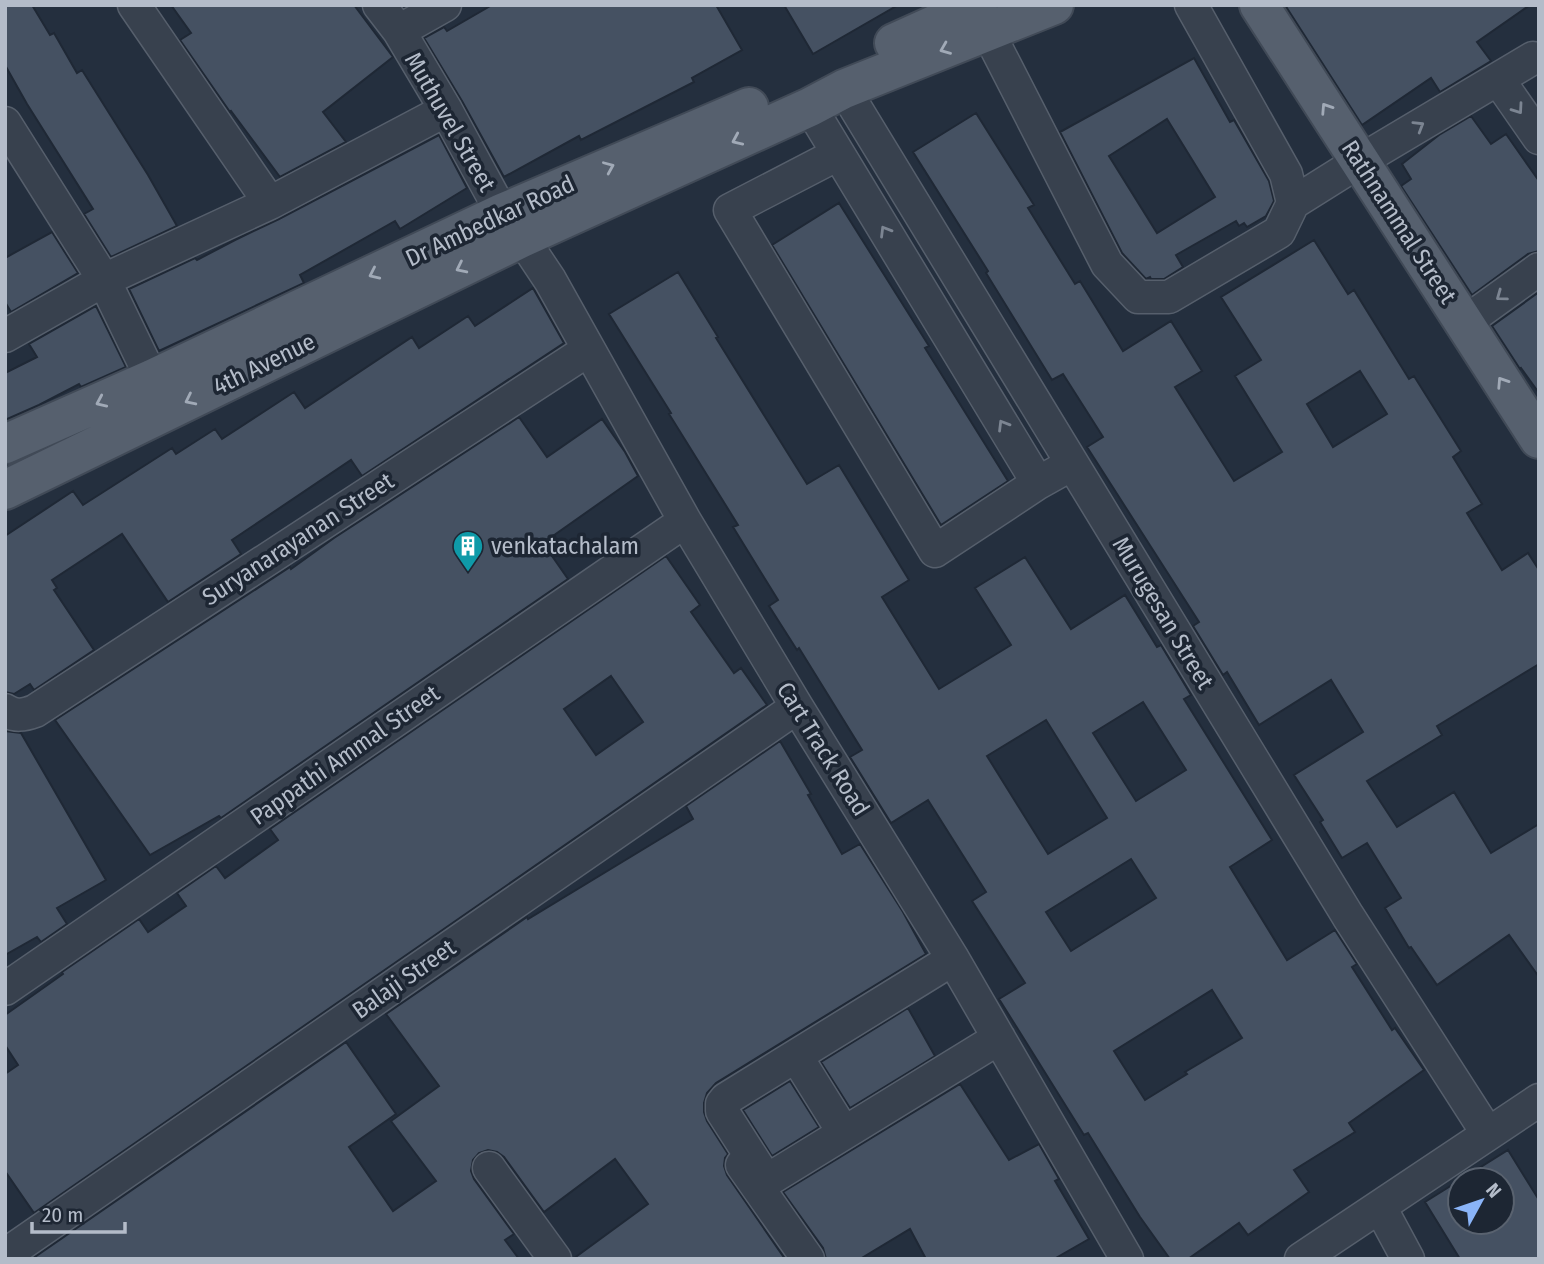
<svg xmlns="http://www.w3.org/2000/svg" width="1544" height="1264" font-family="'Fira Sans Condensed',sans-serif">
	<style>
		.building { fill: #455162; stroke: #1f2835; stroke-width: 2; fill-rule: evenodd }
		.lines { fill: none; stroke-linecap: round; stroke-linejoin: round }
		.minor-casing { stroke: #565f6c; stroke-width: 35 }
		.major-casing { stroke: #414a57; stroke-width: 42 }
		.minor { stroke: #38414e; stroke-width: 32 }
		.major { stroke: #56606e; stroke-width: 38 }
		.oneway { stroke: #a1aab7 }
		.oneway2 { stroke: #7c8592 }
		.labels { text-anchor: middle; stroke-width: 7; stroke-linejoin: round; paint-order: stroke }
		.street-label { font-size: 24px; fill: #b4bcc9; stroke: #1d2633 }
		.poi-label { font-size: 24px; fill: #b4bcc9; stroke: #1d2633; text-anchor: start }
	</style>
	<rect width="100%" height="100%" fill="#242f3e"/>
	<!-- building -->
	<path class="building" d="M5 5H32L50 35 54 33 77 73 82 70 148 175 177 226 111 257 84 214 93 209 27 104 5 65Z
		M171 5H354L393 57 323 112 346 142 280 177 231 111 230 112 180 40 191 33Z
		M492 5H716L742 50 692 78 694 82 581 140 579 136 504 177 462 101 424 38 444 27 447 31Z
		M784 5H898L813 54Z
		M1285 5H1530L1477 42 1491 61 1440 92 1431 78 1362 125Z
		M1194 58 1230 122 1234 120 1269 181 1274 201 1266 216 1247 227 1244 223 1239 226 1236 221 1176 255 1183 267 1164 279H1151L1150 277 1146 279 1122 253 1060 132ZM1167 119 1215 197 1157 233 1109 156Z
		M976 113 1034 205 1028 208 1075 284 1080 281 1123 351 1171 321 1202 371 1175 387 1234 481 1282 452 1235 376 1261 360 1221 297 1314 240 1348 294 1354 290 1409 379 1414 376 1461 451 1453 457 1482 504 1467 513 1502 570 1528 553 1539 570V664L1437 726 1442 735 1367 781 1397 827 1454 792 1491 853 1539 824V977L1509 935 1437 985 1411 947 1409 948 1385 908 1401 898 1367 843 1342 858 1320 822 1323 820 1294 775 1363 732 1331 680 1259 725 1227 672 1223 675 1193 626 1199 622 1087 447 1103 437 1063 374 1052 380 986 273 988 271 913 152ZM1360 371 1387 414 1333 447 1307 404Z
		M1471 116 1491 144 1506 134 1539 181V251L1528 254 1472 295 1401 186 1411 179 1402 164 1439 135Z
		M439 135 467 188 400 229 395 221 300 275 304 283 159 351 129 289 195 258 197 260 235 240 279 219Z
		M839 203 929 346 925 348 1008 481 941 525 772 245Z
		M52 232 78 273 11 312 5 302V258Z
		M678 272 718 337 716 338 807 484 839 465 909 580 882 597 939 689 1011 645 975 588 1025 557 1071 629 1125 595 1157 647 1161 645 1191 695 1184 699 1272 840 1230 867 1287 960 1335 930 1357 964 1352 967 1392 1030 1395 1028 1424 1070 1349 1123 1355 1132 1294 1170 1309 1192 1248 1235 1239 1223 1188 1259H1170L1140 1217 1088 1133 1084 1135 999 999 1025 983 972 901 986 892 928 800 891 823 850 757 862 750 799 648 797 650 769 606 778 600 733 527 738 525 669 414 671 413 609 314ZM1143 702 1186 770 1136 801 1093 733ZM1046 720 1107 818 1048 854 987 756ZM1131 859 1156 898 1071 951 1046 912ZM1212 990 1242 1038 1185 1072 1187 1074 1145 1100 1114 1051Z
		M533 288 564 343 362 476 351 460 232 540 241 554 168 602 122 534 52 580 57 588 54 590 94 650 34 690 30 684 14 694 5 692V536L73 491 83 505 172 448 176 454 215 429 222 439 294 392 305 408 412 337 419 348 468 316 475 326Z
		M1539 292V393L1521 368 1520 369 1492 326Z
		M96 306 126 367 81 387 79 384 39 405 5 420V373L37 357 29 344Z
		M519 417 547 457 602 419 625 452 638 476 543 543 568 579 221 818 219 816 150 855 55 720 290 567 291 569 334 538Z
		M666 556 700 605 691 612 734 673 741 668 767 705 34 1213 5 1171V1074L18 1065 5 1045V1015L63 974 62 972 139 919 148 932 186 906 177 893 216 866 225 878 278 840 270 829ZM611 676 643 722 596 755 564 709Z
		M5 731 21 733 106 880 57 908 67 924 41 942 37 937 5 955Z
		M780 741 811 794 808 795 842 854 860 844 903 912 926 954 716 1083 707 1093 704 1103V1112L707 1121 728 1154 725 1158 724 1166 727 1175 785 1259H573L648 1204 615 1159 544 1212 504 1157 497 1152 488 1150 479 1153 473 1160 471 1171 474 1179 514 1234 505 1240 519 1259H32L346 1042 396 1114 349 1147 393 1211 436 1181 391 1121 439 1086 386 1014 527 917 528 919 693 819 686 806Z
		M908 1008 935 1056 850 1108 821 1062Z
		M790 1081 819 1127 772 1156 743 1110Z
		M960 1084 1009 1160 1039 1144 1059 1179 1055 1181 1089 1239 1054 1259H926L910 1229 860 1259H826L823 1248 783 1192Z
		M1508 1150 1539 1200V1259H1460L1425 1202ZM1460 1180H1502V1222H1460Z"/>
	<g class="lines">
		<!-- minor casing -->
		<g class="minor-casing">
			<path id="minor" d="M134 5 270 203
				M379 5 399 31 446 110 502 213 522 238 550 280 685 521 797 707 953 959 1127 1259
				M399 31 445 5
				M988 32 1107 264 1138 297H1169L1279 232 1293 203 1286 174 1191 5
				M1498 79 1539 138
				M844 89 1348 916 1488 1134
				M810 107 1038 483
				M5 123 104 280 152 379
				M838 154 730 210 935 551 1038 483 1072 464
				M1293 203 1360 161 1533 58
				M1464 323 1539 269
				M5 336 104 280 270 203 446 110
				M5 710C15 717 24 715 35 711L588 350
				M953 959 726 1099 722 1104V1111L763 1175 766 1178H771L999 1038
				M5 989 685 521
				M796 1056 844 1133
				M742 1165 808 1259
				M489 1168 555 1259
				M1380 1207 1408 1259
				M11 1251 797 707
				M1301 1259 1539 1100"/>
		</g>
		<!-- major casing -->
		<g class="major-casing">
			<path id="major" d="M1259 5 1539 439
				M894 43 978 5
				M5 444 152 379 502 213 749 107
				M5 490 522 238 810 107 844 89 1054 5"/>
		</g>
		<!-- minor -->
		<use href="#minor" class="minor"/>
		<!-- major -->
		<use href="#major" class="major"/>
	</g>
	<!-- one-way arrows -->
	<defs><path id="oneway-chevron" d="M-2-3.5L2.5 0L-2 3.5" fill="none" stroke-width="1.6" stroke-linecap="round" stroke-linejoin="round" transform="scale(1.75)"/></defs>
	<g class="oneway">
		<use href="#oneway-chevron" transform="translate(945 49) rotate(158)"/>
		<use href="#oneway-chevron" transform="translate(1326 108) rotate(-123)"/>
		<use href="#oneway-chevron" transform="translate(737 140) rotate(156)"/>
		<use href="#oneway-chevron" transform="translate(609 167) rotate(-23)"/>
		<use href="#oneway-chevron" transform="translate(461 268) rotate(154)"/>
		<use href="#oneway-chevron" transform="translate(374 274) rotate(155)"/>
		<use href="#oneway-chevron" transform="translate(1502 382) rotate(-123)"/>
		<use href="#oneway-chevron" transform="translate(190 400) rotate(154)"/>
		<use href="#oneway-chevron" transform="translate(101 402) rotate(156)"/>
	</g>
	<g class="oneway2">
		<use href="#oneway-chevron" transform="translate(1518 109) rotate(55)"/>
		<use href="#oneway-chevron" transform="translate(1419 126) rotate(-31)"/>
		<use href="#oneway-chevron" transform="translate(885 231) rotate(-121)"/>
		<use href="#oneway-chevron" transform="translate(1501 296) rotate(144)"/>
		<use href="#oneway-chevron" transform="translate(1003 425) rotate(-121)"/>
	</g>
	<!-- icons -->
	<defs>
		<g id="building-pin" transform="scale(1.575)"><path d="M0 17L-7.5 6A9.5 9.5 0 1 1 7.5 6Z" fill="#0f9aa8" stroke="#1d2633"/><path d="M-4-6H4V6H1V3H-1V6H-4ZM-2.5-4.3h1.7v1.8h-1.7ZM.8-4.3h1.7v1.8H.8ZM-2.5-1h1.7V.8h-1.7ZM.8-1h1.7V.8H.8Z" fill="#fff"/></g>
	</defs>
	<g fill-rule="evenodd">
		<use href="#building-pin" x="468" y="546"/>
	</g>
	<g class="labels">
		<!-- street labels -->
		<g class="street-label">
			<text transform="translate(450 122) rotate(60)" y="8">Muthuvel Street</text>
			<text transform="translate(490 221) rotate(-25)" y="8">Dr Ambedkar Road</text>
			<text transform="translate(1399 222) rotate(57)" y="8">Rathnammal Street</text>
			<text transform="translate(264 364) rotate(-26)" y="8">4th Avenue</text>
			<text transform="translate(298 539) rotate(-33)" y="8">Suryanarayanan Street</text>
			<text transform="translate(1163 613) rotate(59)" y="8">Murugesan Street</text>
			<text transform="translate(823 749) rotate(58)" y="8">Cart Track Road</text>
			<text transform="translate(345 755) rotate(-35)" y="8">Pappathi Ammal Street</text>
			<text transform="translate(404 979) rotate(-35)" y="8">Balaji Street</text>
		</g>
		<!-- poi labels -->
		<g class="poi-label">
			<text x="491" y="554">venkatachalam</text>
		</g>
	</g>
	<!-- border -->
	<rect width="1544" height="1264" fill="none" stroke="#b4bcc9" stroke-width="14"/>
	<!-- north arrow -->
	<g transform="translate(1481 1201) rotate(50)"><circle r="33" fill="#1d2633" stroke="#59626f" stroke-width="2"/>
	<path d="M0-5L12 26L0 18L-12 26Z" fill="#8ab4f8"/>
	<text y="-10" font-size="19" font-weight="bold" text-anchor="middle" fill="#b4bcc9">N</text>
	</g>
	<!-- scale -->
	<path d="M32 1222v10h93v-10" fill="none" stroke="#b4bcc9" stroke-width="3.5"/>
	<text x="42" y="1222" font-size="21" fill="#b4bcc9" stroke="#1d2633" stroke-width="5" paint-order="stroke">20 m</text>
</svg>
